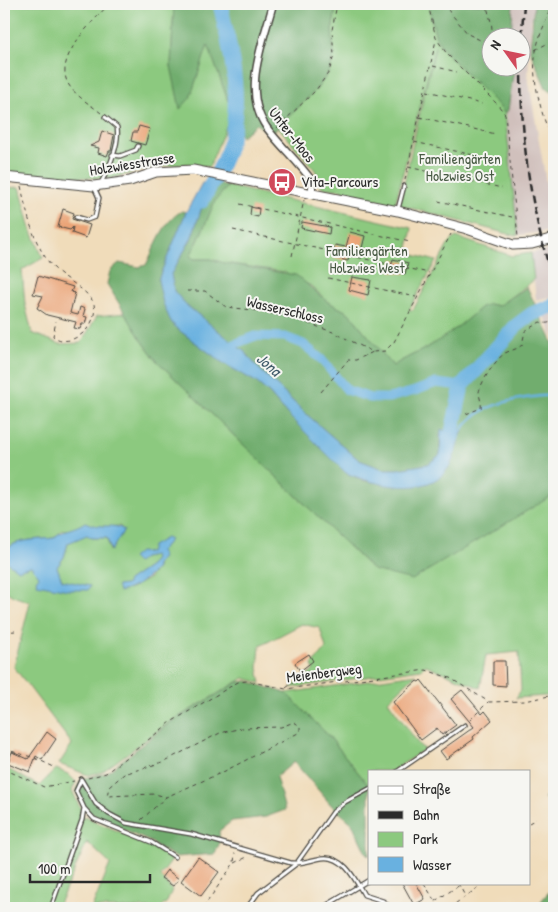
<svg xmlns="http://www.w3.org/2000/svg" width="558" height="912" font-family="'Patrick Hand',sans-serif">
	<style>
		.industrial { fill: #d0c0bc }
		.green { fill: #8cc97f; stroke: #5c7a55; fill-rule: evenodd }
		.forest { fill: #71ad6e; stroke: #4e6c4c }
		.water { fill: #69b1e0; stroke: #4a6e86 }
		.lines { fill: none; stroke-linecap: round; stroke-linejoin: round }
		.stream { stroke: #69b1e0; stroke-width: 2.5 }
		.canal { stroke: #69b1e0; stroke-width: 9 }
		.river { stroke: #69b1e0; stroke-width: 15 }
		.building { fill: #eba477 }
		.lane-casing { stroke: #494640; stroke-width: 5.5 }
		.street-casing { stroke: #494640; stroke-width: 9 }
		.secondary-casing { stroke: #494640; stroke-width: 11 }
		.path { stroke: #494640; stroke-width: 1; stroke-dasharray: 4 4; stroke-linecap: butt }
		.lane { stroke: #fff; stroke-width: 3 }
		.street { stroke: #fff; stroke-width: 6 }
		.secondary { stroke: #fff; stroke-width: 9 }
		.rail { stroke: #2b2b2b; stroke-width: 2.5; stroke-dasharray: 8 4; stroke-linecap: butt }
		.labels { text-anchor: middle; stroke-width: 4; stroke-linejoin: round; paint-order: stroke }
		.street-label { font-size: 15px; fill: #2b2b2b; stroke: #f6f6f2 }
		.park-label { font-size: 15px; fill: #485a44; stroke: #f6f6f2 }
		.poi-label { font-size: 15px; fill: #2b2b2b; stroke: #f6f6f2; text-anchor: start }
		.water-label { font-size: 16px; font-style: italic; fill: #415a6a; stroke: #f6f6f2 }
	</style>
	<rect width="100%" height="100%" fill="#f6f6f2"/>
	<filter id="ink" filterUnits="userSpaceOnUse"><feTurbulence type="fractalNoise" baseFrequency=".02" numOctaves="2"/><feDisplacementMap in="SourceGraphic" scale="10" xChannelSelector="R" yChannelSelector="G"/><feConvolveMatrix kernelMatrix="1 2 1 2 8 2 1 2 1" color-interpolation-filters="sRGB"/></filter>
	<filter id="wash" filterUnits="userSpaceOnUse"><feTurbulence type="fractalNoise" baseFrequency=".0096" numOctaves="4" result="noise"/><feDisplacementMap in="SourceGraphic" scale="20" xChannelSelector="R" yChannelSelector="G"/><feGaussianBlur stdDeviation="1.12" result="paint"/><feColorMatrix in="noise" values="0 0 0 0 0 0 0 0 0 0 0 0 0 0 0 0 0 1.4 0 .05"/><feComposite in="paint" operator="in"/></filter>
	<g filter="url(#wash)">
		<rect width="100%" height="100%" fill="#f0dcba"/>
		<!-- industrial -->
		<path class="industrial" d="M513 4H534L531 23 528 77 554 228V231L518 235 505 114 508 110 514 68H520V38L511 37Z
			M554 249V296L536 300 531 253Z
			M554 313V339L545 317Z"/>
		<!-- green -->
		<path class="green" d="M4 4H174L171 66 190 98 208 44 232 112 209 167 186 164 154 167 110 179 4 173Z
			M337 4H428L436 38 447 54 498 105 505 114 518 235 516 236 399 205 435 47 395 205 341 190 323 188 317 181 319 179 315 170 278 127 316 90 329 72 333 61 332 30Z
			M228 186 412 228 407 253 436 261 409 310H413L449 243 456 237 512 256 531 253 534 280 498 306 489 304 481 307C465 322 447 336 428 347 416 354 404 358 393 366L349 313 328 302 311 286 285 272 224 263 211 259H194L189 256 198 241 215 201Z
			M20 187 31 229 43 258 22 270 25 304 32 333 60 344 81 343 97 316 126 313 141 339 157 361 373 570 550 497 554 498V692L546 696 516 698 521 690 519 652 486 655 480 688 426 665 421 669 290 688 314 670 312 665 326 648 320 628 302 624 260 646 258 668 261 683 244 678 170 722 102 772 88 775 59 764 72 744 14 667 30 602 13 596 4 590V557L6 561 31 566 40 576 36 580 90 586 62 581 57 567 64 557 68 543 87 534 92 538H107L110 551 124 530 119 526 62 530 54 538C39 540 12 538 4 553V188ZM170 540 160 551 157 568 148 579 130 589 117 586 126 585 128 581 150 566 155 559 153 556 143 558Z
			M416 674 388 701 420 746 425 749 392 771H369V786L328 735 286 693Z
			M4 767 39 786 56 769 68 774 76 782 72 790 81 810 82 819 86 816 96 822 159 848 173 859 160 876 172 890 167 902 160 908H92L110 864 87 842 57 908H4Z"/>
		<!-- forest -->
		<path class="forest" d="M174 4H337L332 30 334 55 329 72 316 90 271 134 256 124 241 137 208 45 190 98 180 109 171 66Z
			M428 4H513L511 37 490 38V68H514L508 110 505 114 498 105 447 54 436 38Z
			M534 4H554V92L546 88 530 51Z
			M218 183 228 186 215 201 198 241 190 256 194 259H211L224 263 296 275 328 302 349 313 393 366C404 358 416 354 428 347 447 336 465 322 481 307L489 304 498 306 527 287 554 345V498L550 497 412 580 373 570 157 361 141 339 107 284 110 271 119 263 139 267 146 265C155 247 164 220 182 211L186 212 158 280 170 320 176 328 223 363 256 382 269 393 288 415 346 473 365 481 405 486 455 451 460 437 457 431 440 434V455L428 464 398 469H383L359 460 305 413 256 366 246 353 186 305 174 291 171 274 191 239 202 207Z
			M247 681 286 693 328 735 369 786V856L366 853 352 823 332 806 294 762 276 777 285 810 266 817 232 821 219 831 220 842 215 854 175 857 151 842 102 821 84 808 76 791 81 779 106 773 171 722 238 682Z
			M554 787V811L544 797Z
			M554 886V908H535Z"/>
		<!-- water -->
		<path class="water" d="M202 183H218L202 207 191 239 171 274 174 291 186 305 246 353 256 366 305 413 359 460 383 469H398L428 464 440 455 441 429 450 433 461 429 463 431C457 442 456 456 449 467 428 499 375 485 346 473L288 415 269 393 256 382 223 363 176 328 170 320 163 303 158 280 186 212Z
			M85 522C101 530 114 522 124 530L111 551 107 538H92L87 535 68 543 64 557 57 567 62 580 90 586 88 590H68L37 584 36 580 39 576 31 566 18 570 5 561 4 553C12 538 39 540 54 538 63 528 74 530 85 522Z
			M166 538 170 540 160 551 163 558 156 564 157 568C146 580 135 588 119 592L117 586 126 585 128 581 150 566 155 559 153 556 143 558 137 563 132 558 139 552 150 553 152 546Z"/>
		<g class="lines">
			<!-- stream -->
			<path class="stream" d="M462 430C479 402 524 397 554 395"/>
			<!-- canal -->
			<path class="canal" d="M225 348 255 336 285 337 303 344 321 359 347 390 370 398H389L415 391 436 383 462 386"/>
			<!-- river -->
			<path class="river" d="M202 201C211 184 222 167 228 149 244 102 231 51 220 4
				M448 451 462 386 516 326 532 314 554 305"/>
		</g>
		<g id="blocks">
			<!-- building -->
			<path class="building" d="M139 126 150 129 145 145 131 141 133 132H137Z
				M102 131 114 135 111 151H109L107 156 98 153 99 148 90 146 99 142Z
				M251 207 259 209 258 217 250 215Z
				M63 209 74 213 72 219 90 225 86 238 72 233 73 227 70 230 58 227Z
				M302 222 330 227 329 234 301 228Z
				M350 232 365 236 360 256 350 253 348 261 332 257 335 245 346 247Z
				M393 259 408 263 405 274 390 271Z
				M38 276 73 287 71 292 75 293 70 313 78 315 80 307 85 309 83 316 87 317 85 324H82L80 329 74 328 76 322 47 315 37 308 43 296 33 294Z
				M352 277 371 280 368 295 349 290Z
				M309 654 313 661 300 671 295 663Z
				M493 661H505L506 686 493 685Z
				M421 680 456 725 442 735 437 728 421 740 393 702 417 681 419 682Z
				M462 690 482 714 485 711 492 720 473 737 474 739 446 759 440 751 474 727 451 699Z
				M47 732 56 739 42 760 36 756 30 772 8 763 12 752 28 759Z
				M198 857 219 872 201 896 181 881Z
				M167 870 179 879 173 886 161 878Z
				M402 883H416L425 899 414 905Z"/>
		</g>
	</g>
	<g filter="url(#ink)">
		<use href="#blocks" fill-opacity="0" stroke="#494640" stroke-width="1"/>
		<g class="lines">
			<!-- lane casing -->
			<g class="lane-casing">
				<path id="lane" d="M112 155 120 156 136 150 138 146
					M101 183C109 168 120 144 117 127L105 117
					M398 209 404 186
					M76 217 87 220 95 217 99 198 94 187
					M398 771 465 725
					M81 779 96 804 109 814 126 823 191 834 291 863C302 864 311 860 322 858 344 855 355 879 364 895L383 901 390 908
					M81 780 76 791 84 808 94 819 151 842 175 857
					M51 908 82 820 84 808
					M247 908 258 893 296 864 333 812 345 802 369 789
					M328 908 327 905 369 880"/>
			</g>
			<!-- street casing -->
			<g class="street-casing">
				<path id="street" d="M273 4C263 43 241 92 267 128 281 147 299 162 312 181V193"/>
			</g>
			<!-- secondary casing -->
			<g class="secondary-casing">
				<path id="secondary" d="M4 177 94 186 130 181 156 172 193 170 398 211 467 229 513 245 532 244 554 238"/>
			</g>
			<!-- path -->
			<path class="path" d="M428 4 436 38 447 54 498 105 505 114 518 237
				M443 4 468 34 482 41C501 37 487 15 487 4
				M554 4C535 42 529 62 540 104 543 117 547 129 554 140
				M535 50 554 40
				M433 66 457 72
				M427 91 482 104
				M101 113C91 105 79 98 71 88 49 61 92 23 109 4
				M419 117 496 134
				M277 128 316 90 329 72 334 55 332 30 337 4
				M414 142 501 161
				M408 167 502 188
				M405 180 436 40
				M21 186C27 214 33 243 51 265 61 277 90 291 94 304 97 319 87 333 75 338 68 342 59 341 53 336L56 321
				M438 201 512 217
				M240 204 410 242
				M233 230 429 273
				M292 256 304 200
				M328 278 416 297
				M187 291H205L226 307 261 311 298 320 333 332 373 352 385 351 394 342 451 234
				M321 392 348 360H356L373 352
				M466 414 481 408C482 402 479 397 479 392 481 382 496 359 505 353 511 350 516 350 522 345L525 331 540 322C547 324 550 324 554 318
				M4 632 15 631
				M286 688 311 669
				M470 720 488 702
				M4 749 35 758 56 768
				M4 769 44 787 74 781
				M88 778 106 773 171 722 238 682 247 681 286 689 426 670 450 678 489 702 525 701 554 695
				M141 820 166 797 223 772 300 732V726L294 722 281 727 242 728 220 733 163 762 124 774 109 787 107 796 155 794 166 797
				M529 823 536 819
				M235 863 247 857
				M424 883 439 908
				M458 883 465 896
				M435 901 463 883
				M203 908 234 863 235 853
				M311 908 321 905
				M400 908 406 906 422 908
				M449 908 485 883"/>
			<!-- lane -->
			<use href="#lane" class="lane"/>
			<!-- street -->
			<use href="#street" class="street"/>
			<!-- secondary -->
			<use href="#secondary" class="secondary"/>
			<!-- rail -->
			<path class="rail" d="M524 4C516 98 524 192 554 282"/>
		</g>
	</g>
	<!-- icons -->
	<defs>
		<g id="bus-disc" transform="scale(1.4375)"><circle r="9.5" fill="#d1495b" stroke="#f6f6f2"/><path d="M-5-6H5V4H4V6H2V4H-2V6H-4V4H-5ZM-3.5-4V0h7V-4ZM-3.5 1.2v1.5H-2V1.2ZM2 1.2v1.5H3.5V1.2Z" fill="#fff"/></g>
	</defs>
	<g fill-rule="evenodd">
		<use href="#bus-disc" x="282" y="182"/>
	</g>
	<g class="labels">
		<!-- street labels -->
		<g class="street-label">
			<text transform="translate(292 135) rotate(52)" y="5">Unter-Moos</text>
			<text transform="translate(132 164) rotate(-9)" y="5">Holzwiesstrasse</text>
			<text transform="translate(285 310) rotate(13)" y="5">Wasserschloss</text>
			<text transform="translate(324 673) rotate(-7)" y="5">Meienbergweg</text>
		</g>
		<!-- park labels -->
		<g class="park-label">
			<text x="460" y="164">Familiengärten<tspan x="460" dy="17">Holzwies Ost</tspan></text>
			<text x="367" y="256">Familiengärten<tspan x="367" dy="17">Holzwies West</tspan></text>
		</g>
		<!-- poi labels -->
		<g class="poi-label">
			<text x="301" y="187">Vita-Parcours</text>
		</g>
		<!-- water labels -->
		<g class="water-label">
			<text transform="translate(269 364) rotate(40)" y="6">Jona</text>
		</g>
	</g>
	<!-- margin -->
	<rect width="558" height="912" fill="none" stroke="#f6f6f2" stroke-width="20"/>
	<!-- legend -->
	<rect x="368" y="770" width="162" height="115" fill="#f6f6f2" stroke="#a5a5a2"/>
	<rect x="378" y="786" width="25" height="8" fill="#ffffff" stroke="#a5a5a2"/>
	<text x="413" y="794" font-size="15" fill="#2b2b2b">Straße</text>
	<rect x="378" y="811" width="25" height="8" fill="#2b2b2b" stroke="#a5a5a2"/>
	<text x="413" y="820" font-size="15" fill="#2b2b2b">Bahn</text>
	<rect x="378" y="832" width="25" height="15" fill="#8cc97f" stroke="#a5a5a2"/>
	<text x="413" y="844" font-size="15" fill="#2b2b2b">Park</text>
	<rect x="378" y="857" width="25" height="15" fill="#69b1e0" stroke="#a5a5a2"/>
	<text x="413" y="870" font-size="15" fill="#2b2b2b">Wasser</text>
	<!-- north arrow -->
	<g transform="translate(506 52) rotate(303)"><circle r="24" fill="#f6f6f2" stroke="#a5a5a2"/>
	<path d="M0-4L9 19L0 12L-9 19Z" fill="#d1495b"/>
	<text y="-8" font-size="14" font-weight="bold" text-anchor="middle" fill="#2b2b2b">N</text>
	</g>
	<!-- scale -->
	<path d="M30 874v8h120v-8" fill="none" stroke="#2b2b2b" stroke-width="2.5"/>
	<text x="38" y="874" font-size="15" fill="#2b2b2b" stroke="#f6f6f2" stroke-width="4" paint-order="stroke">100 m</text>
</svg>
